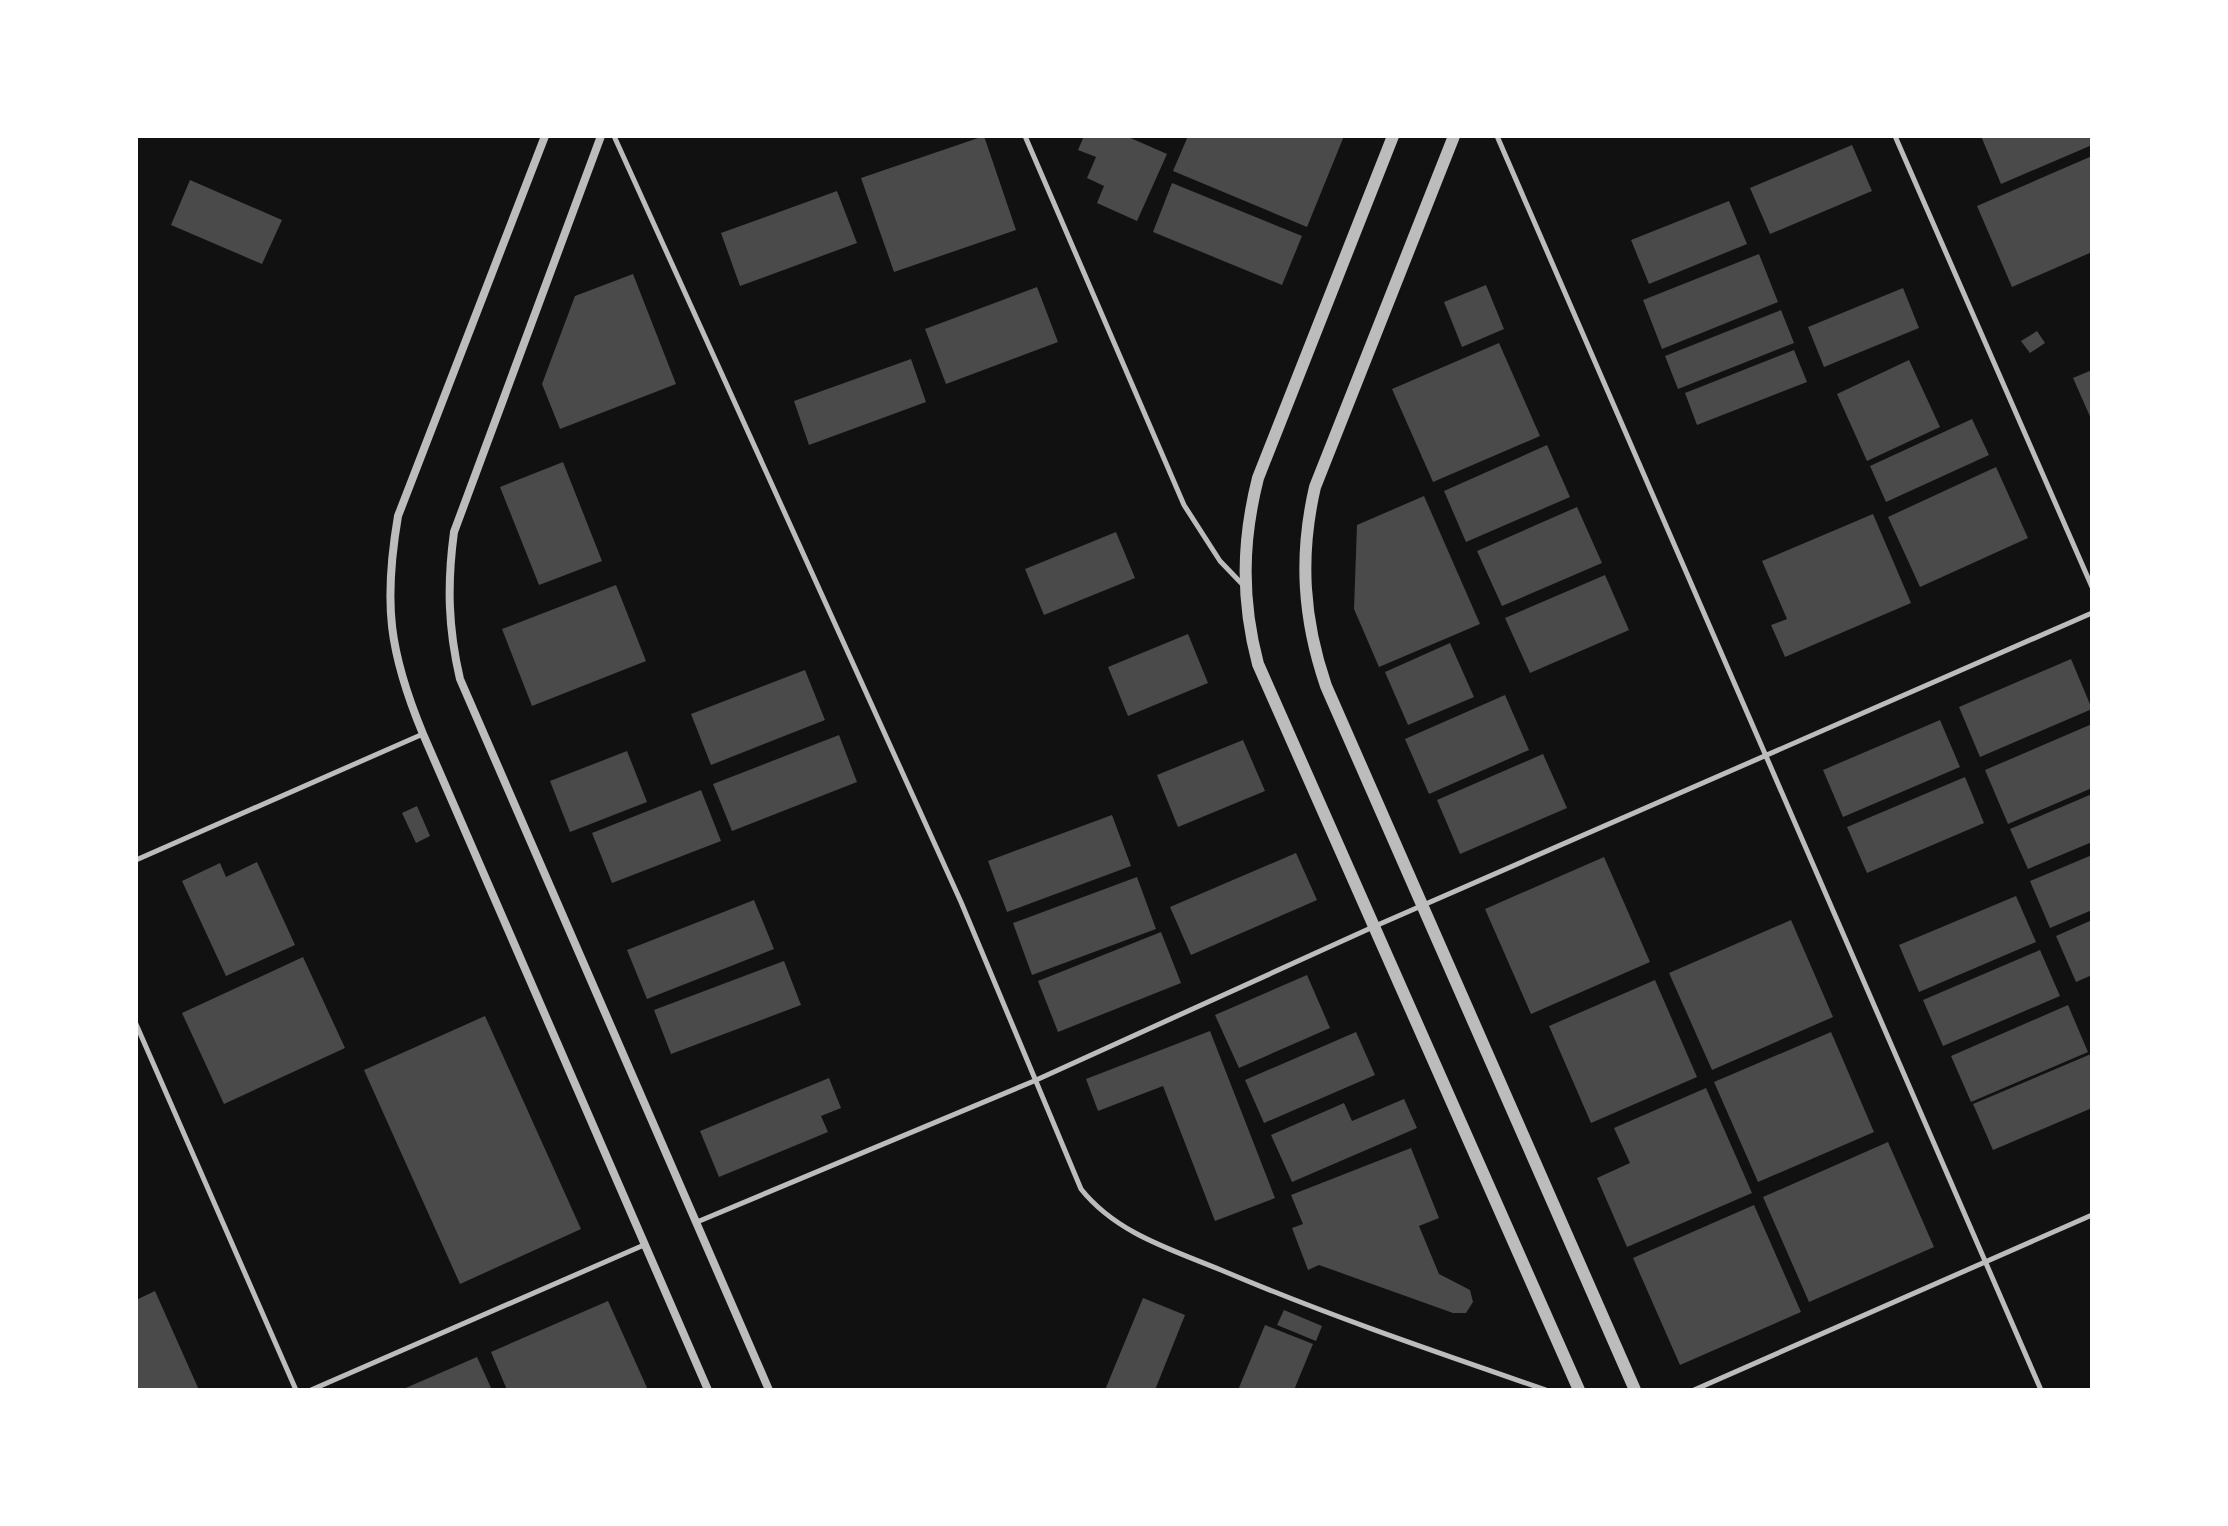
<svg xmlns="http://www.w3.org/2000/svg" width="2228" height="1526" font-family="'Noto Sans',sans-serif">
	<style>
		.building { fill: #4a4a4a }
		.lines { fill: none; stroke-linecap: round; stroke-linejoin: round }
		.service { stroke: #bcbcbc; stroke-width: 5 }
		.minor { stroke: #bcbcbc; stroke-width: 8 }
		.tertiary { stroke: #bcbcbc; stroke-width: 12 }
	</style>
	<rect width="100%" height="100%" fill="#111"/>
	<!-- building -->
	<path class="building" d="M984 136 1016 230 894 272 861 178Z
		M1084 136H1126L1167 154 1137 221 1097 203 1104 186 1087 178 1096 157 1078 150Z
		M1188 136H1344L1307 227 1173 171Z
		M1981 136H2092V145L2001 184Z
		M1852 145 1872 191 1770 234 1750 188Z
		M2092 156V252L2012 287 1977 206Z
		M190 180 282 220 262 264 171 225Z
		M1172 183 1302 236 1282 285 1153 232Z
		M837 191 857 243 740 286 721 233Z
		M1729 201 1747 244 1649 284 1631 240Z
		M1759 254 1778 302 1662 349 1643 300Z
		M633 274 676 384 560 429 542 384 575 296Z
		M1486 285 1504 329 1462 347 1444 302Z
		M1037 287 1058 342 946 384 925 329Z
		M1903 288 1919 328 1824 367 1808 327Z
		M1781 310 1794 343 1678 389 1665 356Z
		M2037 331 2045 343 2030 353 2021 341Z
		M1499 343 1540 436 1433 482 1392 389Z
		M1794 350 1807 382 1697 425 1685 393Z
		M911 359 926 402 809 445 794 401Z
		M1909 360 1940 427 1867 461 1837 394Z
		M2092 370V421L2073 378Z
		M1972 419 1989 455 1886 502 1870 466Z
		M1547 445 1570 497 1466 542 1444 491Z
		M563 462 602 561 539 585 500 487Z
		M1996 467 2028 538 1920 587 1888 517Z
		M1424 496 1480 624 1379 667 1354 609 1357 525Z
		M1577 507 1602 563 1502 606 1477 551Z
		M1873 514 1911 603 1785 657 1771 625 1787 619 1762 561Z
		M1116 532 1135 578 1044 615 1025 569Z
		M1605 575 1629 630 1530 673 1505 618Z
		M616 585 646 661 532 706 502 629Z
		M1188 634 1208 683 1128 716 1108 667Z
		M1450 643 1474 697 1408 725 1385 672Z
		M2071 659 2092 709 1980 757 1959 707Z
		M805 670 825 720 711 765 691 714Z
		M1505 695 1529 750 1429 794 1405 739Z
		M1940 720 1960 767 1843 817 1823 770Z
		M2092 724V788L2008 824 1985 770Z
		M839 735 857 782 732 831 713 784Z
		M1243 740 1265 791 1178 827 1157 775Z
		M627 751 647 802 570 832 550 781Z
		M1543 754 1567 808 1460 854 1437 800Z
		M1965 777 1984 823 1867 873 1847 827Z
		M701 790 721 841 612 883 592 833Z
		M2092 794V842L2028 869 2010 829Z
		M417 806 430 836 416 843 402 813Z
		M1112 815 1131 866 1007 912 988 861Z
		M1296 853 1317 900 1191 955 1170 907Z
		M2092 855V910L2050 928 2030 881Z
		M1604 857 1650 962 1531 1014 1485 909Z
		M257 862 295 945 226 976 182 881 220 863 226 877Z
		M1137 877 1156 929 1032 975 1013 923Z
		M2016 896 2036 942 1919 992 1899 945Z
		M754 900 774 949 647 999 627 950Z
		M1791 920 1833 1017 1712 1070 1669 973Z
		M2092 920V975L2076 982 2056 936Z
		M1161 932 1181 983 1058 1032 1038 981Z
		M2040 950 2060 996 1943 1046 1923 1000Z
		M303 957 345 1048 224 1104 182 1013Z
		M784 961 801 1005 671 1054 654 1010Z
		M1307 975 1330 1028 1239 1068 1215 1015Z
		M1655 980 1697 1077 1591 1123 1549 1026Z
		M2068 1005 2088 1052 1971 1102 1951 1056Z
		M485 1016 581 1229 460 1284 364 1070Z
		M1210 1031 1275 1198 1215 1221 1163 1086 1098 1111 1086 1079Z
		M1356 1032 1375 1075 1264 1123 1245 1080Z
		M1831 1032 1874 1132 1758 1182 1714 1082Z
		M2091 1054 2092 1108 1993 1150 1973 1104Z
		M829 1078 841 1108 821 1116 828 1132 719 1177 700 1131Z
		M1706 1088 1752 1193 1627 1247 1597 1178 1630 1163 1614 1128Z
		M1404 1099 1417 1128 1292 1182 1271 1135 1344 1103 1352 1121Z
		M1888 1142 1934 1247 1809 1302 1763 1197Z
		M1411 1148 1439 1218 1419 1226 1439 1274 1470 1290 1473 1302 1466 1313H1453L1319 1265 1308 1270 1292 1228 1303 1224 1291 1195Z
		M1754 1205 1801 1312 1680 1365 1633 1258Z
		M155 1291 199 1390H136V1300Z
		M1143 1298 1185 1315 1155 1390H1105Z
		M608 1301 648 1390H507L491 1352Z
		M1284 1310 1322 1326 1316 1341 1277 1325Z
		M1265 1325 1313 1344 1294 1390H1238Z
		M477 1357 492 1390H401Z"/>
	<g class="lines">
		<!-- service -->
		<path class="service" d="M614 136 961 902 1081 1189C1116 1233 1170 1249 1221 1270 1327 1315 1436 1352 1546 1390
			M1025 136 1184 505 1220 561 1244 586
			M1497 136 2041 1390
			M1895 136 2092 587
			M136 860 423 734
			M136 1024 296 1390
			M697 1222 1034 1081 1373 927 2092 613
			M311 1390 644 1245
			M1694 1390 2092 1215"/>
		<!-- minor -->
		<path class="minor" d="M545 136 398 516C383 604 389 652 423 734L708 1390
			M601 136 454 532C447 584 448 628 460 679L769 1390"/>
		<!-- tertiary -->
		<path class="tertiary" d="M1393 136 1258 478C1242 541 1241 600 1258 664L1579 1390
			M1454 136 1315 487C1299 556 1303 619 1326 686L1635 1390"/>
	</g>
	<!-- border -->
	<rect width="2228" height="1526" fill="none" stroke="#ffffff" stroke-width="276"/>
</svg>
